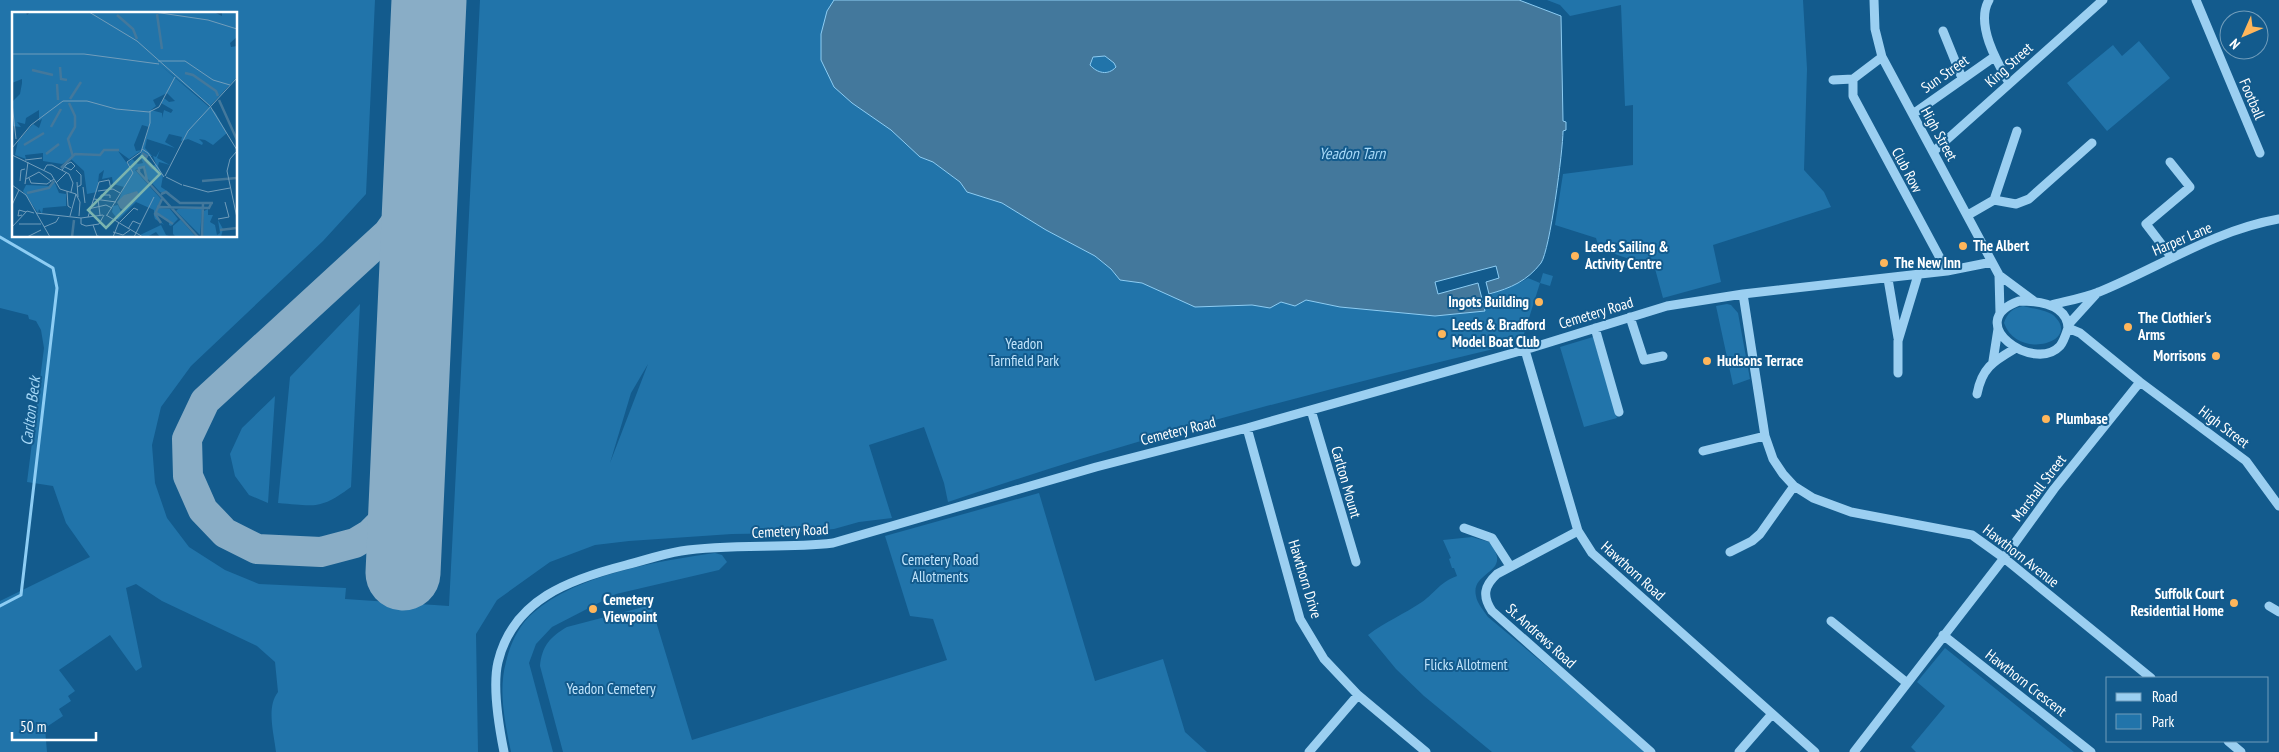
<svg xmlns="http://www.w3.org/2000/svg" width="2279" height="752" font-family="'PT Sans Narrow',sans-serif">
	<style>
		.green { fill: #2174aa; fill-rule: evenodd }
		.water { fill: #43789c; stroke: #8dcdf4; fill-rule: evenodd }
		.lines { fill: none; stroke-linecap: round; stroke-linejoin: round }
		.stream { stroke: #8dcdf4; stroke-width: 3 }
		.taxiway { stroke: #89adc6; stroke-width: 30 }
		.runway { stroke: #89adc6; stroke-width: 75 }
		.minor { stroke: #9bcff1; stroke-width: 9 }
		.poi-dot { fill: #ffb65b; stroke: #135b8d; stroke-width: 2 }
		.labels { text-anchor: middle; stroke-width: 4; stroke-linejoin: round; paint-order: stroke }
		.street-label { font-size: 15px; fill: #fff; stroke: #135b8d }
		.poi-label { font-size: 15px; font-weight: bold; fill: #fff; stroke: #135b8d; text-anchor: start }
		.park-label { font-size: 15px; fill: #c2e5fc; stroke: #135b8d }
		.water-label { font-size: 16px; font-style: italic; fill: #a7d9f8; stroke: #135b8d }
		.inset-river { fill: none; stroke: #43789c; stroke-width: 2.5 }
		.inset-road { fill: none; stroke: #719dbb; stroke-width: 1 }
		.view { fill: #7bb4af; fill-opacity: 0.15; stroke: #7bb4af; stroke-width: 2.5 }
		.inset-edge { fill: none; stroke: #fff; stroke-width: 2.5 }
	</style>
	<rect width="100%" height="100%" fill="#135b8d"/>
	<!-- green -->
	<path class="green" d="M0 0H375L366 194 323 241 191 366 161 407 152 445 155 483 167 518 189 547 225 570 259 584 346 588 345 599 449 606 480 0H929L920 157 933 162 960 182 967 192 1002 203 1046 230 1095 256 1111 269 1120 280 1142 283 1156 289 1270 308 1281 302 1295 306 1306 300 1340 307 1435 316 1485 311 1483 301C1494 289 1514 288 1528 278L1540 283 1543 273 1553 276 1550 286 1540 283 1524 334 1510 345C1321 390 1132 439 948 502L944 483 924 427 869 445 892 518 859 522 834 529 792 533 732 534 629 541 595 545 550 562 497 600 476 634 478 752H276C274 734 266 707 278 692L275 662 257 646 162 601 136 584 126 588 142 667 136 671 110 635 59 670 75 691 68 696 71 701 59 709 63 716 45 728 47 752H0V601L90 557 66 523 53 486 27 482 44 348 41 330 36 321 29 319 28 315 0 308ZM14 14H236V236H14ZM648 364 610 463 631 393Z
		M1547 0H1803L1807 69 1804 170 1824 192 1831 207 1713 245 1721 282 1663 298 1654 265C1645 266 1610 252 1599 248L1596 238 1555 225 1563 174 1633 165V105L1625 106 1621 5 1570 16 1560 5Z
		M2139 41 2170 78 2107 131 2067 83 2113 45 2122 56Z
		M1106 56 1114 63 1116 67 1113 71C1102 73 1097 74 1090 65L1094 57Z
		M360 304 351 487C320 510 315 506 278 503L290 377Z
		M1727 304 1731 305 1738 313 1750 379 1733 385 1716 306Z
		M2023 306C2033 309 2050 310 2056 318 2079 343 2017 360 2004 323 2007 313 2013 308 2023 306Z
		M1593 337 1617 418 1584 427 1560 347Z
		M275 396 268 503 249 495 235 476 230 454 242 428Z
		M1039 493 1095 681 1163 659 1185 732 1207 752H563L540 666C542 646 550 637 567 627L651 605 692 740 947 660 933 619 910 616 885 536Z
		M1472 537 1489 542C1515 574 1470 570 1476 596 1477 603 1484 611 1488 617L1649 752H1492L1424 696 1396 669 1368 635C1385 622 1404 614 1422 602 1436 592 1440 582 1457 576L1454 568H1452L1449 559 1451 558 1443 540Z
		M715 553 722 555 727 562 719 570 616 594 552 627 536 644 529 663 553 752H511C505 723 498 691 506 662 510 644 519 625 533 613 577 574 659 561 715 553Z
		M1945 648 2074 752H1916L1911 747 1945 706 1917 682Z"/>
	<!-- water -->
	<path class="water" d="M834 0H1519L1561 16 1563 121 1566 122V130L1563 131C1563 150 1550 250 1541 263 1527 281 1511 288 1489 294L1486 282 1499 278 1496 266 1435 282 1438 294 1478 283 1485 311 1435 316 1340 307 1306 300 1295 306 1281 302 1270 308 1252 305 1195 307 1142 283 1120 280 1111 269 1095 256 1046 230 1002 203 967 192 960 182 933 162 920 157 891 130 852 103 834 87 821 60V34L827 11ZM1105 56 1114 63 1116 67C1108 76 1097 73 1090 65L1093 57Z"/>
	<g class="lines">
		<!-- stream -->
		<path class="stream" d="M0 237 53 268 57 288 21 595 0 606"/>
		<!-- taxiway -->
		<path class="taxiway" d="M408 457 400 493 392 509 382 522 370 534 355 543 321 552 257 549 225 533 203 510 188 476 187 439 205 401 388 233C409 206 418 177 423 144"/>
		<!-- runway -->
		<path class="runway" d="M403 573 429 0"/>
		<!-- minor -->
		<path class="minor" d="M1874 0 1875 29 1882 57 1999 275 2034 301
			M1989 0C1975 24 1997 62 2009 83
			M2196 0 2260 153
			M1943 31 1962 78
			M1882 57 1853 79V96L1947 271
			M1833 80 1853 79
			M1913 114 1994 57
			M1933 152 2103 0
			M2170 162 2190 187 2146 224 2172 258
			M1994 200 2016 204 2029 199 2092 143
			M1968 215 1994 200 2017 131
			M1999 275 2000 313
			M1888 279 1898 338
			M1743 294 1765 436 1773 459 1783 474 1794 486 1813 498 1851 512 1972 535 2004 558 2151 678
			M2019 301C2038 301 2067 304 2068 328 2066 334 2064 341 2060 346 2034 374 1961 322 2019 301Z
			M2051 305C2067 301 2084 298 2099 292 2158 268 2215 230 2279 219
			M1630 317 1644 360 1663 356
			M2068 325 2098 292
			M1595 328 1619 412
			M2068 328 2080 333 2140 382 2246 461 2279 506
			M1525 350 1578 531 1592 553 1815 752
			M1993 361 1998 329
			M1898 373V341L1918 275
			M1977 394C1982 367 1994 361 2016 348
			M1311 410 1356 562
			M1247 428 1300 619 1324 659 1358 695 1426 752
			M1703 451 1765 436
			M1464 528 1492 538 1510 566
			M1578 531 1497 574C1484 586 1482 596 1492 611L1651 752
			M1730 552 1752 541 1760 534 1794 486
			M2269 606 2279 612
			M1831 621 1907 683
			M1943 635 2091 752
			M2228 741 2241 752
			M504 752C499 727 492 687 498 662 513 599 571 579 626 565 645 560 663 554 681 551 731 543 783 549 833 543L1096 467 1247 428 1531 348 1667 306 1743 294 1947 271 1992 262
			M1309 752 1358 695
			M1739 752 1772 714
			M1854 752 2004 558 2054 489 2140 382"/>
	</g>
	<!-- markers -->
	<g class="poi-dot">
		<circle cx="1963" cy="246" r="5"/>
		<circle cx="1575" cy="256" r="5"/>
		<circle cx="1884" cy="263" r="5"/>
		<circle cx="1539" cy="302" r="5"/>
		<circle cx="2128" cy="327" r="5"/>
		<circle cx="1442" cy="334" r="5"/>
		<circle cx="2216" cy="356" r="5"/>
		<circle cx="1707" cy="361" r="5"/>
		<circle cx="2046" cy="419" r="5"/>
		<circle cx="2234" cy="603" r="5"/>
		<circle cx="593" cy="609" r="5"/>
	</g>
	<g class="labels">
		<!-- street labels -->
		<g class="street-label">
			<text transform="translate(2009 65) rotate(-42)" y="5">King Street</text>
			<text transform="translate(1945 74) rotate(-35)" y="5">Sun Street</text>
			<text transform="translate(2252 99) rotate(67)" y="5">Football</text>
			<text transform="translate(1939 134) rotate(61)" y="5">High Street</text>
			<text transform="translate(1907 170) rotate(62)" y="5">Club Row</text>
			<text transform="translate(2182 239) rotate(-23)" y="5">Harper Lane</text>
			<text transform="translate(1596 313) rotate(-17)" y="5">Cemetery Road</text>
			<text transform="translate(2224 427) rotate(37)" y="5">High Street</text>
			<text transform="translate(1178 431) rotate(-14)" y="5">Cemetery Road</text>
			<text transform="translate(1346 482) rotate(74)" y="5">Carlton Mount</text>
			<text transform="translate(2039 488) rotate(-53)" y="5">Marshall Street</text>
			<text transform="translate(790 531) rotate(-3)" y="5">Cemetery Road</text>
			<text transform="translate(2021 556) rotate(38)" y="5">Hawthorn Avenue</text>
			<text transform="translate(1633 571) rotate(42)" y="5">Hawthorn Road</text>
			<text transform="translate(1305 579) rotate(73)" y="5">Hawthorn Drive</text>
			<text transform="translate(1541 636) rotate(42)" y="5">St. Andrews Road</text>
			<text transform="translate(2026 683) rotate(38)" y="5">Hawthorn Crescent</text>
		</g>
		<!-- poi labels -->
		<g class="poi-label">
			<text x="1973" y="251">The Albert</text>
			<text x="1585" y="252">Leeds Sailing &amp;<tspan x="1585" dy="17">Activity Centre</tspan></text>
			<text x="1894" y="268">The New Inn</text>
			<text x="1529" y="307" text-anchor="end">Ingots Building</text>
			<text x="2138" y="323">The Clothier's<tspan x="2138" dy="17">Arms</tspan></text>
			<text x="1452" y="330">Leeds &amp; Bradford<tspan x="1452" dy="17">Model Boat Club</tspan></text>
			<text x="2206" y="361" text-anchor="end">Morrisons</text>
			<text x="1717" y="366">Hudsons Terrace</text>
			<text x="2056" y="424">Plumbase</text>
			<text x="2224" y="599" text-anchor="end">Suffolk Court<tspan x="2224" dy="17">Residential Home</tspan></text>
			<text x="603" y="605">Cemetery<tspan x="603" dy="17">Viewpoint</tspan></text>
		</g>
		<!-- park labels -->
		<g class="park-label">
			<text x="1024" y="349">Yeadon<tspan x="1024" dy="17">Tarnfield Park</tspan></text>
			<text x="940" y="565">Cemetery Road<tspan x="940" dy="17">Allotments</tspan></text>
			<text x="1466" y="670">Flicks Allotment</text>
			<text x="611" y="694">Yeadon Cemetery</text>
		</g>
		<!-- water labels -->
		<g class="water-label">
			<text x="1352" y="159">Yeadon Tarn</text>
			<text transform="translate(30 411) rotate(-83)" y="6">Carlton Beck</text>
		</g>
	</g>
	<!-- overview -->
	<g transform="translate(12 12)">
		<rect width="225" height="225" fill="#135b8d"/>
		<path d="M0 0H14L15 3 18 0H202L210 4V0H225V25L218 31 219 35 225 34V65L198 94 147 52 203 100 215 121 201 133 193 128 187 127 191 131 190 133 176 127 169 129 170 125 157 122 153 130 163 136 135 127 133 136 140 144H135L133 150 139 155 144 152 141 144 144 145 148 138 145 146 158 153 147 150 146 154 151 164 149 175 158 181 148 180 135 166 133 154 123 158 149 187 142 202 152 213 143 207 142 204V198L124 190 106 208 100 200 101 194 106 193 109 200 127 185 124 180 115 182 105 192 112 175 101 172 100 165 90 167 92 158 87 162 85 180 75 182 72 159 59 147 50 152 31 149V141L13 143 14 147 3 143 6 129 21 112 27 116 30 107 27 109V98L14 106 13 112 5 110 9 115 0 114V90L8 82 10 71V67L0 71ZM155 81 163 89 157 90 152 86 149 91 161 98 159 101 152 98 150 106V101L139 98 144 94 141 88ZM130 113 137 115 128 144 131 151 126 152 120 147 116 151 122 161 106 139 117 147 130 138 124 139 122 133ZM42 169 47 181 54 182V194L31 196 30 202 27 197 26 201 11 179 14 173 37 174ZM145 196 158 197 166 207 159 214 157 213V210L147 204 144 206V201L161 211 144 200ZM166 197H190L188 223 164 199ZM196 197V203H201L198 210 203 213 205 223 208 221 206 208 211 217 209 225H191L192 199ZM168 208H169L184 225H164L161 222V214ZM149 213 154 223 160 225H148L144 220 135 225 128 223Z" fill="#2174aa" fill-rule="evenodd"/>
		<path d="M125 179 128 184 118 194 111 198 108 196 105 190 112 183Z" fill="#43789c"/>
		<path class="inset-river" d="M145 2 150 37M105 3 121 17 125 27M48 55 49 67 55 68M20 58 41 63M173 61 181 63 204 79 206 84M45 72 46 88M58 87 69 70M207 88 225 128M57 91 63 104V115L56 127 61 145M39 115 49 97M12 133 32 121M130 141 135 144 133 148 140 156H144M34 142 47 132M49 156 63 142 88 143 92 138H107M125 158 186 225M127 161V156L132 155 135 168M190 169 225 166M15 181 37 176 42 169M149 182 154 180 168 191H201M145 195 197 196 199 192M143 200 161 212M149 211 143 202 150 187M208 218 225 216M60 225 62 208M190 225 191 191"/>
		<path class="inset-road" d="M77 0 125 29 198 94 225 138M142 0 196 8 225 17M0 42H72L147 52M146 49H173L201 68 218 73M0 91 4 127M0 136 19 113 51 89H75L104 97 137 100 147 95 163 65M130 137 136 141 152 165M225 139 218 147 215 159 225 206M0 143 39 162 48 177 64 182 68 190 67 204M13 148 30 146M32 158 35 153H40L57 162 61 171 59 180M50 158 54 153 55 152 59 150 63 154 59 158 53 155M64 158 69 163V173L65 175M153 164 176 119 225 66M154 165 170 173M17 166 19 171 35 172 42 167M14 167 27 160 39 169M8 169 9 158 13 157M65 170 66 185M44 171 55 160M13 172 16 150M0 173 14 183 38 225M171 173 196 180 218 176M71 175 73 191M55 179 56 194 59 196M86 179 101 177 108 181M82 187 104 190M86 187 88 203M89 187V183H98V186M0 193 7 178M76 197 94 193 100 196M24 201 69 206M10 203 6 204 7 198 14 200M94 203 131 225M95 203 121 161 115 150 129 140 138 111V99M58 204 64 182M76 205 87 170 97 168 99 177M69 206V212L74 214 87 212 92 203M69 206 91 203M206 207 217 205 213 190M108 210 122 196 126 198M7 212H29M81 213 85 224 90 225M0 215 15 199 22 201M32 215 44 210 47 205M116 217 121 209 128 212M101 220 111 223 118 218M15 225 29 218M101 225 107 210M122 225 142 185"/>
		<path class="view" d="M130 144 148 162 94 216 76 198Z"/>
		<rect width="225" height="225" class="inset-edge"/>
	</g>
	<!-- legend -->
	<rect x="2106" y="677" width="162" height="65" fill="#135b8d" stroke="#719dbb"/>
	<rect x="2116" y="693" width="25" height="8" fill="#9bcff1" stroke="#719dbb"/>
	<text x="2152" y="702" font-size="15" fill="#ffffff">Road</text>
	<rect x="2116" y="714" width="25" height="15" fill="#2174aa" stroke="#719dbb"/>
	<text x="2152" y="727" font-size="15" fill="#ffffff">Park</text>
	<!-- north arrow -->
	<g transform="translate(2244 35) rotate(225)"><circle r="24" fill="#135b8d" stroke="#719dbb"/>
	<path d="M0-4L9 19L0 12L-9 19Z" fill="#ffb65b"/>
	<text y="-8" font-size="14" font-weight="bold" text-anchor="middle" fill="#ffffff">N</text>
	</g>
	<!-- scale -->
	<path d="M12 732v8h84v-8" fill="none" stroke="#ffffff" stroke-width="2.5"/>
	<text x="20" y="732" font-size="15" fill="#ffffff" stroke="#135b8d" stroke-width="4" paint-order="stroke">50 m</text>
</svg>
